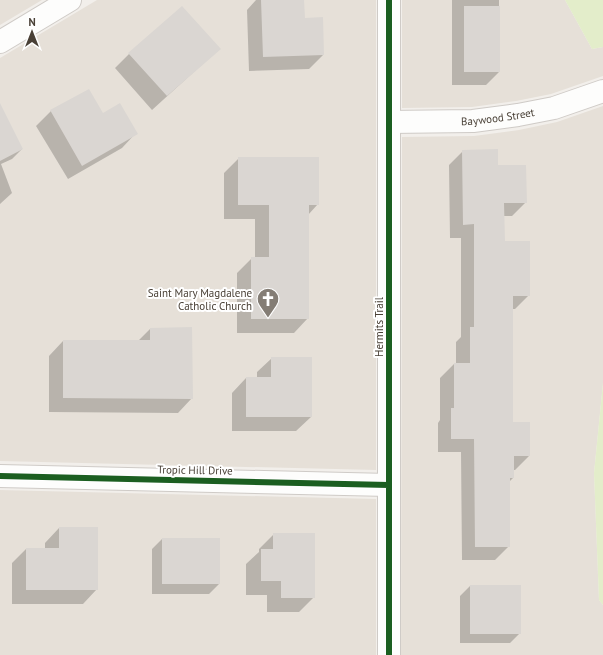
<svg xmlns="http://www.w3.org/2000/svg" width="603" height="655" font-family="'PT Sans',sans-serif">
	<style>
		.residential { fill: #e6e0d8 }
		.green { fill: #e3edca }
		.shadow { fill: #0003 }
		.building { fill: #dad6d2 }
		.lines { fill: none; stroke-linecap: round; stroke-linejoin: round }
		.minor-casing { stroke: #cfcbc7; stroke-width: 24 }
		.minor { stroke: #fdfdfc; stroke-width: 22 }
		.cycleway-casing { stroke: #fff; stroke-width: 8 }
		.cycleway { stroke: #1b5e20; stroke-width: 6 }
		.labels { text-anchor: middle; stroke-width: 4; stroke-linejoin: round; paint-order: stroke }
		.street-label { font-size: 11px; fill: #494036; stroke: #fff }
		.poi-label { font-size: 11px; fill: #494036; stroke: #fff; text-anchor: end }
	</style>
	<rect width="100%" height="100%" fill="#f2efeb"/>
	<!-- residential -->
	<path class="residential" d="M0 0H42L0 25Z
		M97 0H376V470L0 461V58Z
		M402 0H565L592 49 603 47V76L551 94 516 101 472 107 402 108Z
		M603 106V383L594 473 599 600 603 605V655H401L402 137 474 136 519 130 557 122Z
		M0 490 376 499V655H0Z"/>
	<!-- green -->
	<path class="green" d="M565 0H603V47L592 49Z
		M603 383V605L599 600 594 473Z"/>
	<!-- shadow -->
	<path class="shadow" d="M256 0H303L304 19 322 18 323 55 309 69 249 71 247 10Z
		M452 0H499V72L486 85H452Z
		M219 49 152 110 115 68 129 54Z
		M51 111 102 114 136 133 122 148 68 179 36 126Z
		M0 119 22 149 12 159 1 164 12 193 0 204Z
		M463 151 497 166 526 202 512 216H503L504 242 529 295 515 309H512V423L529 456 515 470H513V478L509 482V546L495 560H462L461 452H438V423L440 420V378L454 364H456V342L461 337V238H450L449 165Z
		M239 158 318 204 308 215V318L294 333H237V273L252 258H255V219H224V173Z
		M150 329 192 398 178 413 49 412V356L63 341H138Z
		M272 358 311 417 296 431H232V393L246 378H257V372Z
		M59 528 97 589 83 604H12V563L26 549H45V543Z
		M274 534 314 597 299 612H267V595H246V564L259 552V549Z
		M162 539 219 584 209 594H152V549Z
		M470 586 520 633 510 643H460V596Z"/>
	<!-- building -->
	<path class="building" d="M261 0H304L305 18 323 17 324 55 263 57Z
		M182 6 221 49 167 96 128 53Z
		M464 6H500V72H464Z
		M89 89 103 113 120 103 138 134 82 166 50 110Z
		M0 103 23 149 0 161Z
		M498 149V165H526L527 203H504L505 241H530V296H513V422H530V456H514V478H510V547H475L474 439H451V408H454V363H470V327H474V224L463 225 462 150Z
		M238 157H319V205H309V319H251V257H269V205H238Z
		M192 327 193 399 63 398V340H150V328Z
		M271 357H312V417H246V377H271Z
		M59 527H98V590H26V548H59Z
		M273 533H315V598H281V581H261V549H273Z
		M162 538H220V584H162Z
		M470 585H521V634H470Z"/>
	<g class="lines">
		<!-- minor casing -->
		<g class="minor-casing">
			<g id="minor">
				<path d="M0 42 70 0"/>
				<path id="s1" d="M389 122 473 121 518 115 554 108 603 91"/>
				<path d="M0 476 389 485"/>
				<path d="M389 655V0"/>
			</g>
		</g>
		<!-- minor -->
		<use href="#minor" class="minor"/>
		<!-- cycleway casing -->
		<g class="cycleway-casing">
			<path id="cycleway" d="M0 476 389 485
				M389 655V0"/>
		</g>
		<!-- cycleway -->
		<use href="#cycleway" class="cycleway"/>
	</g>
	<!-- icons -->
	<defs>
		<g id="church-pin" transform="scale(1.15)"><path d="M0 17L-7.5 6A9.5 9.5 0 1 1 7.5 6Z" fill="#847d75" stroke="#fff"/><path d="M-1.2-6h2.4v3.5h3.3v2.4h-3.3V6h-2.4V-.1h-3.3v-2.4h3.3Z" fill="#fff"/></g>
	</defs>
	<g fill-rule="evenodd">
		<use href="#church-pin" x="268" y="299"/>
	</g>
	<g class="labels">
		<!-- street labels -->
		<g class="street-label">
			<text dy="4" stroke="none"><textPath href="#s1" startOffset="109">Baywood Street</textPath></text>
			<text transform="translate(379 327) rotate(-90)" y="4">Hermits Trail</text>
			<text transform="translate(195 470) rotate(1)" y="4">Tropic Hill Drive</text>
		</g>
		<!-- poi labels -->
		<g class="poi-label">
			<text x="252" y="297">Saint Mary Magdalene<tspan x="252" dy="13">Catholic Church</tspan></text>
		</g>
	</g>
	<!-- north arrow -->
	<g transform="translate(32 32)" stroke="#ffffff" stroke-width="3" paint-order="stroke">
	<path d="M0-3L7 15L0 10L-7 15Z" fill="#494036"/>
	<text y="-6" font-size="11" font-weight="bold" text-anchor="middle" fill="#494036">N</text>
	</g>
</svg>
